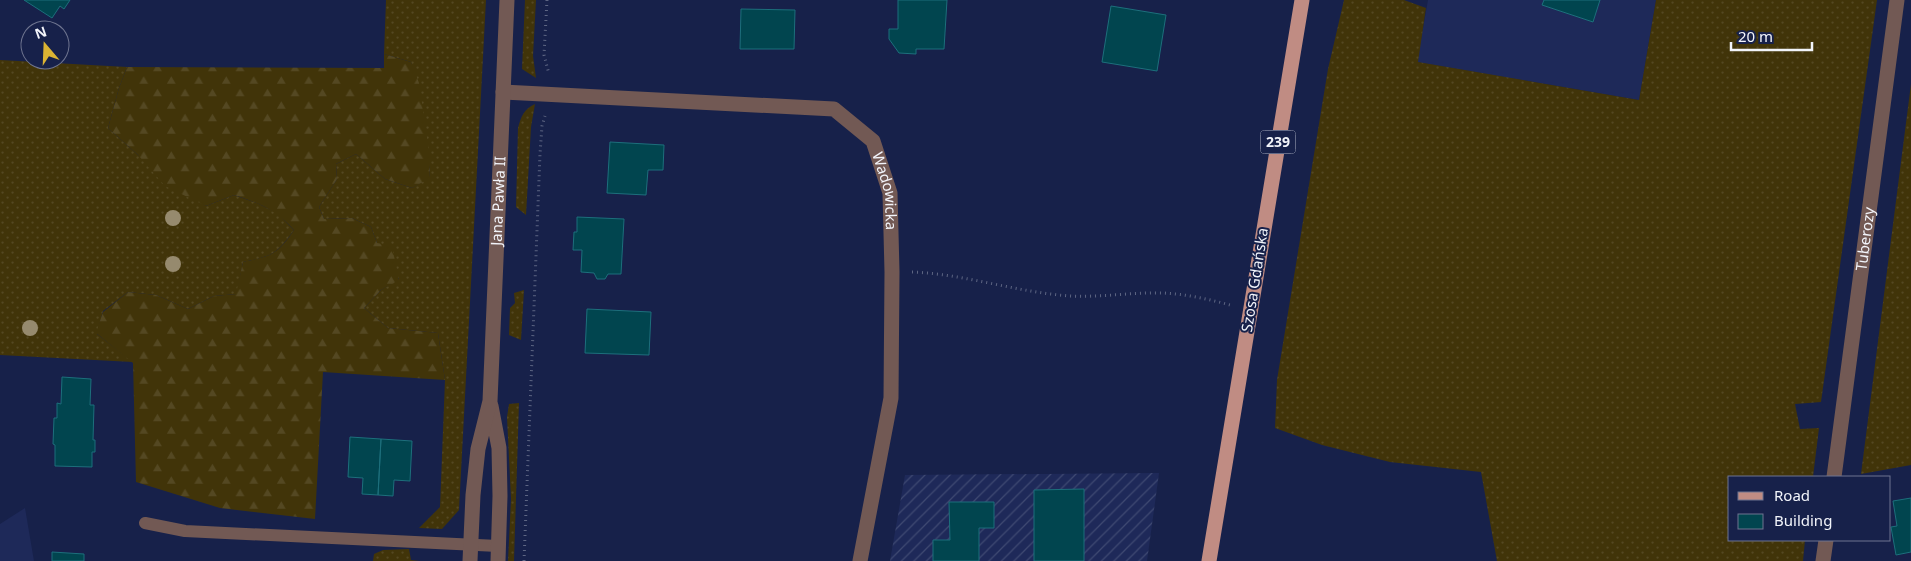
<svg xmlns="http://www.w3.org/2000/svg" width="1911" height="561" font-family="'Noto Sans',sans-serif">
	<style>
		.built { fill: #1e2959 }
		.industrial { fill: url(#industrial-furrows) }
		.grass { fill: url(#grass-dots) }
		.forest { fill: url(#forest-firs) }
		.building { fill: #01454f; stroke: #1d6f7c }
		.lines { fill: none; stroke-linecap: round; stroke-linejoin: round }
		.path { stroke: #5e6683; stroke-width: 3; stroke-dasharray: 1 4; stroke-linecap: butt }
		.lane { stroke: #725954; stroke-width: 12 }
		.street { stroke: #725954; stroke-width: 15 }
		.primary { stroke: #c08c83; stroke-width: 15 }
		.tree { fill: #968a6e }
		.labels { text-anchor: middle; stroke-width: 4; stroke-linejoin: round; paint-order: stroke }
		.shield { fill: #17214a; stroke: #b0b5c5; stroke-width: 1 }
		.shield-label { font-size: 14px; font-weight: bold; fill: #f2f4fa }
		.street-label { font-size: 15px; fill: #f2f4fa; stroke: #17214a }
	</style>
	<defs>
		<pattern id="industrial-furrows" width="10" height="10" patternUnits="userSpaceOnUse" patternTransform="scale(1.25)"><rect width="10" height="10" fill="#1e2959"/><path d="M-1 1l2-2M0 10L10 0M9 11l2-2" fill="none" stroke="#3f4972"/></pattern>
		<pattern id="grass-dots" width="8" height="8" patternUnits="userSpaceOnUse" patternTransform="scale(1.25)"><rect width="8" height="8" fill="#413409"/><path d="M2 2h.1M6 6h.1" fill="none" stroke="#544822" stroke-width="1.8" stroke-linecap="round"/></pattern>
		<pattern id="forest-firs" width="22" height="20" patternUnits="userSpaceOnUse" patternTransform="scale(1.25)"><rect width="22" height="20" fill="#413409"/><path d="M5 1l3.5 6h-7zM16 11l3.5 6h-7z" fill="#544822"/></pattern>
	</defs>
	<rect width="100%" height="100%" fill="#17214a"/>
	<!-- built -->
	<path class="built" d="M1428 0H1656L1639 100 1417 62Z
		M25 508 34 561H0V524Z"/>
	<!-- industrial -->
	<path class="industrial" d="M1159 473 1147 561H890L905 475Z"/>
	<!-- grass -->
	<path class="grass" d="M386 0H486L459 510 442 529 419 528 440 507 445 380 438 333 388 328 364 308 381 290 399 279 377 243 371 227 352 218 324 219 319 207 337 179 336 164 356 154 385 179 412 188 430 177 428 152 411 62 384 54Z
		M525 0H536L533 56 536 78 522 69Z
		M1344 0H1404L1426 8 1418 62 1639 100 1656 0H1877L1821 402 1795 404 1800 429 1819 428 1813 477H1730V540H1805L1803 561H1497L1481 472 1390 462 1322 445 1275 428 1277 380 1328 69Z
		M0 60 127 67 119 88 108 128 138 155 206 206 234 195 257 203 277 213 294 230C276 255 272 256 243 262L237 294 214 296 188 309 156 295 128 292 103 311 97 334 133 362 0 355Z
		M1911 84V465L1861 474Z
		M535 104 531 127 526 215 516 207 518 128C521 116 524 109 535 104Z
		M524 290 521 340 509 335 510 308 515 303 514 293Z
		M519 403 514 561H508L511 499 507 417 509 404Z
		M409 549 411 560 419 561H373L374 554 383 550Z"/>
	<!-- forest -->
	<path class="forest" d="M384 54 411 62 419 83 429 152 430 178 412 188 385 179 356 154 336 164 337 179 319 207 324 219 352 218 371 227 377 243 392 246 399 280 381 290 364 308 388 328 438 333 445 380 323 372 315 519 220 508 136 482 133 363 96 333 103 312 128 292 156 295 188 309 214 296 236 294 243 262C271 256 277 255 294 230 274 209 261 204 234 195L206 206 165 186 138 155 108 128 119 88 127 67 384 68Z"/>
	<!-- building -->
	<path class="building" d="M24 0H70L64 9 60 6 52 18Z
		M898 0H947L944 49H916V54L899 53 889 39V29H898Z
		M1544 0H1600L1593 22 1542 5Z
		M1111 6 1166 15 1157 71 1102 62Z
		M741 9 795 10 794 49H740Z
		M610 142 664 145 663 170H648L646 195 607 193Z
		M577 217 624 219 621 274H608L605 279H597L594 273 581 272 582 250H573L574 232H577Z
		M587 309 651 312 649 355 585 353Z
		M62 377 91 379 90 405H94L93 440H95V452H92V467L55 466V445L53 444 54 418H57V403L61 404Z
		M350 437 381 439 378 495 362 494 363 478 348 477Z
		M381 439 412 441 410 481 394 480 393 496 378 495Z
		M1084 489V561H1034V490Z
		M1911 498V552L1896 555 1891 527 1897 526 1893 501Z
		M949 502H994V528H979V561H933V540H950Z
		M52 552 84 554V561H52Z"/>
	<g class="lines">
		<!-- path -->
		<path class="path" d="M547 0 544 55 549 74
			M912 272C962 274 1010 290 1059 295 1094 299 1128 292 1163 293 1185 294 1208 299 1230 305
			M524 561 540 154 542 126 545 116"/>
		<!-- lane -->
		<path class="lane" d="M145 523 185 531 498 546"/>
		<!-- street -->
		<g class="street">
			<path id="s1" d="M503 92 834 109 873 141 890 193 892 272 891 398 860 561"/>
			<path d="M491 406 499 448 500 496 498 561"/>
			<path id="s2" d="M1834 477 1897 0"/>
			<path id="s3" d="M470 561 473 495 478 449 490 401 507 0"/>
			<path d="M1823 561 1826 540"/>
		</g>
		<!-- primary -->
		<path class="primary" d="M1209 561 1302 0"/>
	</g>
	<!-- trees -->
	<g class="tree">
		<circle cx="173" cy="218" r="8"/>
		<circle cx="173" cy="264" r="8"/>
		<circle cx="30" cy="328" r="8"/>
	</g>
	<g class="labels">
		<!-- shield labels -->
		<rect class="shield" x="1260.5" y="130.5" width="35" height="23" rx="4"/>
		<g class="shield-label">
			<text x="1278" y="147">239</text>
		</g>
		<!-- street labels -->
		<g class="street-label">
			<text dy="5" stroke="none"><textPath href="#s1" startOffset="434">Wadowicka</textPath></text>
			<text dy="5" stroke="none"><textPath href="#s3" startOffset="362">Jana Pawła II</textPath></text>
			<text dy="5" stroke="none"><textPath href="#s2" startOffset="240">Tuberozy</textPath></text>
			<text transform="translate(1255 280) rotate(-81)" y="5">Szosa Gdańska</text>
		</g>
	</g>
	<!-- legend -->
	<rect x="1728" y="476" width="162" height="65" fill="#17214a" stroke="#6f7590"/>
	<rect x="1738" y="492" width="25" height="8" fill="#c08c83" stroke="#6f7590"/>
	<text x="1774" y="501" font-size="15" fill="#f2f4fa">Road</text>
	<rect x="1738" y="514" width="25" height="15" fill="#01454f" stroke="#6f7590"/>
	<text x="1774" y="526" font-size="15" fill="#f2f4fa">Building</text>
	<!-- north arrow -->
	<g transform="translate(45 45) rotate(341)"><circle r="24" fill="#17214a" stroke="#6f7590"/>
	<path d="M0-4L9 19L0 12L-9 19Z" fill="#dbb333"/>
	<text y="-8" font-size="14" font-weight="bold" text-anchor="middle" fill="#f2f4fa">N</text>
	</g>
	<!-- scale -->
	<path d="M1731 42v8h81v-8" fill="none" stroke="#f2f4fa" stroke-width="2.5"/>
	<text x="1738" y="42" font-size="15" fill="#f2f4fa" stroke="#17214a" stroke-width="4" paint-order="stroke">20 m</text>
</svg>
